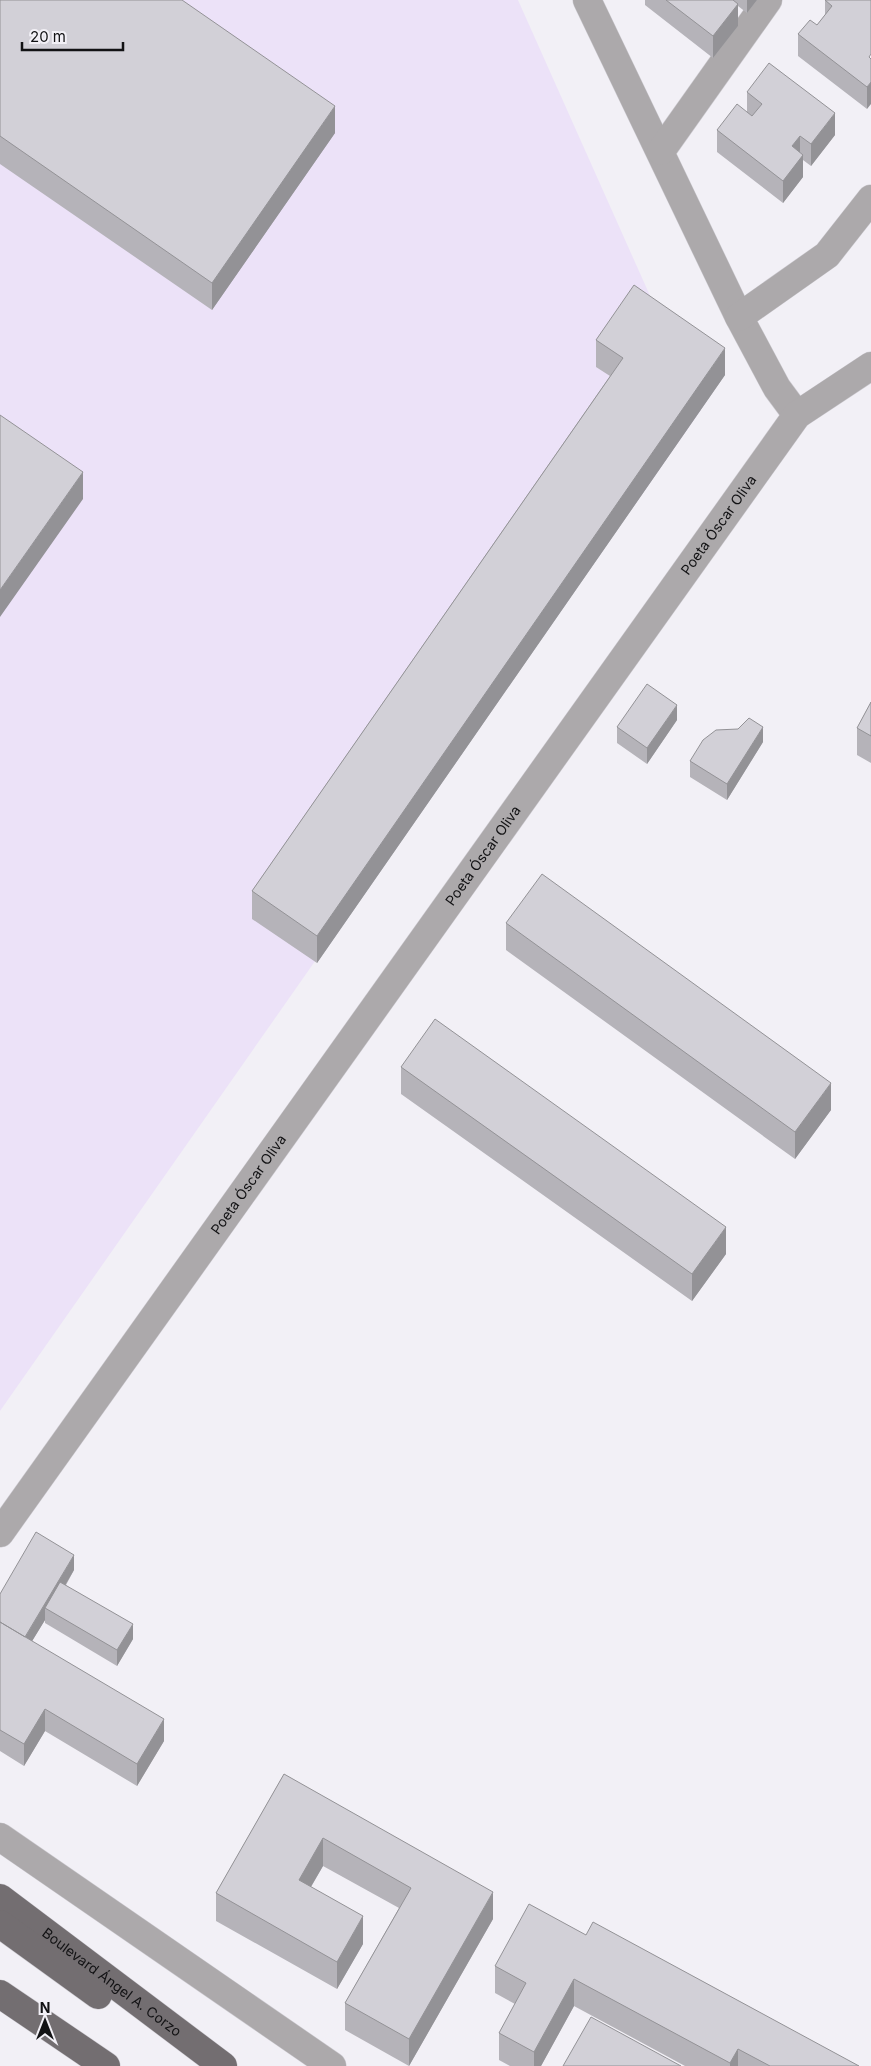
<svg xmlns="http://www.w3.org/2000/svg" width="871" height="2066" font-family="Inter,sans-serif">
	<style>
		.commercial { fill: #ece2f8 }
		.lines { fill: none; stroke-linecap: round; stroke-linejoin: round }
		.minor-casing { stroke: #ceccd2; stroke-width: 29 }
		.major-casing { stroke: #ceccd2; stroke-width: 29 }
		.minor { stroke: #aca9ab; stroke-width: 28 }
		.major { stroke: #736e71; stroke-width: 28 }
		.wall { fill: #b5b3b9 }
		.shaded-wall { fill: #939296 }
		.building { fill: #d2d0d7; stroke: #939296 }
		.labels { text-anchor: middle; stroke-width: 5; stroke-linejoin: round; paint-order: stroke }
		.street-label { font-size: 14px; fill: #121214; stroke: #f2f0f6 }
	</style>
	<rect width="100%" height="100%" fill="#f2f0f6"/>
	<!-- commercial -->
	<path class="commercial" d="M0 0H518L701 410 0 1411Z"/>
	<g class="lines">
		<!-- minor casing -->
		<g class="minor-casing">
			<g id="minor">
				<path d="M587 0 739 317 777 388 797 415"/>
				<path d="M661 151 768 0"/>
				<path d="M739 317 827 255 871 199"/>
				<path id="s1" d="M0 1533 797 415 871 366"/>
				<path d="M0 1837 332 2066"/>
			</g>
		</g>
		<!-- major casing -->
		<g class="major-casing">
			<g id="major">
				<path id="s2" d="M0 1898 223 2066"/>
				<path d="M0 1924 98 1995"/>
				<path d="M0 1994 106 2066"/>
			</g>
		</g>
		<!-- minor -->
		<use href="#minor" class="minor"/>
		<!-- major -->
		<use href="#major" class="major"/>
	</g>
	<!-- wall -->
	<path class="wall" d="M0 0 335 133 212 310 0 164Z
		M645 0H757L747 13 738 6V26L713 58 645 5Z
		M825 0H871L867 109 798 56V34L817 25 825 15Z
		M747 92 835 135 811 166 803 160V177L783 203 717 152V130L747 112Z
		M596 340 725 375 317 963 252 919V891L610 376 596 367Z
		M871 702V763L857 755V728Z
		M677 720 647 764 617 743V727Z
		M763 742 727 800 690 777V761Z
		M506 923 831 1110 795 1159 506 950Z
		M401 1067 726 1254 692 1301 401 1094Z
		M74 1570 66 1585 133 1639 117 1666 45 1623V1620L32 1641 164 1741 137 1786 45 1731 24 1766 0 1751V1594Z
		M284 1774 493 1919 409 2066 345 2030V2003L399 1908 323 1866 311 1887 363 1944 337 1989 216 1921V1893Z
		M586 1935 859 2066H685L574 2006 541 2066H510L499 2060V2033L515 2004 495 1993V1966Z"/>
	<!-- shaded-wall -->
	<path class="shaded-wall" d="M747 0H757L747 13Z
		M738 4V26L713 58V36Z
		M871 82V104L867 109V87Z
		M335 106V133L212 310V283Z
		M835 113V135L811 166V144Z
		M800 136V158L803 155V177L783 203V181L792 146Z
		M725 348V375L317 963V936Z
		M83 472V499L0 617V590Z
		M677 705V720L647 764V748Z
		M763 727V742L727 800V784Z
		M831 1083V1110L795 1159V1132Z
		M726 1227V1254L692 1301V1274Z
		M74 1555V1570L50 1611 45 1608V1620L23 1656V1641Z
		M133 1624V1639L117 1666V1650Z
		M45 1709V1731L24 1766V1744Z
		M164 1719V1741L137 1786V1764Z
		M323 1838V1866L299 1907V1880Z
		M493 1892V1919L409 2066V2039Z
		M363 1916V1944L337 1989V1962Z
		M574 1979V2006L541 2066H534V2052Z
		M738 2049V2066H730V2063Z"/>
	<!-- building -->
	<path class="building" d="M0 0H182L335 106 212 283 0 136Z
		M666 0H733L738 4 713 36Z
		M825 0H871V54L869 57 871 59V82L867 87 798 34 810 20 817 25 832 6Z
		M769 63 835 113 811 144 800 136 792 146 803 155 783 181 717 130 737 104 752 116 762 104 747 92Z
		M634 285 725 348 317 936 252 891 623 358 596 340Z
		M0 415 83 472 0 590Z
		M647 684 677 705 647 748 617 727Z
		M871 702V736L857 728Z
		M749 718 763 727 727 784 690 761 703 740 716 730 738 729Z
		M542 874 831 1083 795 1132 506 923Z
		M435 1019 726 1227 692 1274 401 1067Z
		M36 1532 74 1555 25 1637 0 1622V1594Z
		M60 1582 133 1624 117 1650 45 1608Z
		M0 1622 164 1719 137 1764 45 1709 24 1744 0 1730Z
		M284 1774 493 1892 409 2039 345 2003 411 1888 323 1838 299 1880 363 1916 337 1962 216 1893Z
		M529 1904 586 1935 593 1922 859 2066H770L738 2049 730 2063 574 1979 534 2052 499 2033 526 1983 495 1966Z
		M591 2017 681 2066H563Z"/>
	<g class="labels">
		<!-- street labels -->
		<g class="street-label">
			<text dy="5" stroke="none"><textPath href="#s1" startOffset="1238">Poeta Óscar Oliva</textPath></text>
			<text dy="5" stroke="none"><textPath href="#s1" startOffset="832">Poeta Óscar Oliva</textPath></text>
			<text dy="5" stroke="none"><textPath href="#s1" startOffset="428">Poeta Óscar Oliva</textPath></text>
			<text dy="5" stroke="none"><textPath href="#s2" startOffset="140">Boulevard Ángel A. Corzo</textPath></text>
		</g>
	</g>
	<!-- north arrow -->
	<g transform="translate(45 2021)" stroke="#f2f0f6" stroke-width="4" paint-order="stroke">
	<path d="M0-4L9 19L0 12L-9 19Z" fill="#121214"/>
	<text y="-8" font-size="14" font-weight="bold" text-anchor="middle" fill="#121214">N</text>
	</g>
	<!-- scale -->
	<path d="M22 42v8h101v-8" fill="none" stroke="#121214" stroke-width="2.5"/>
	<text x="30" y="42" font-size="15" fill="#121214" stroke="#f2f0f6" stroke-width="4" paint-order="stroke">20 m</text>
</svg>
